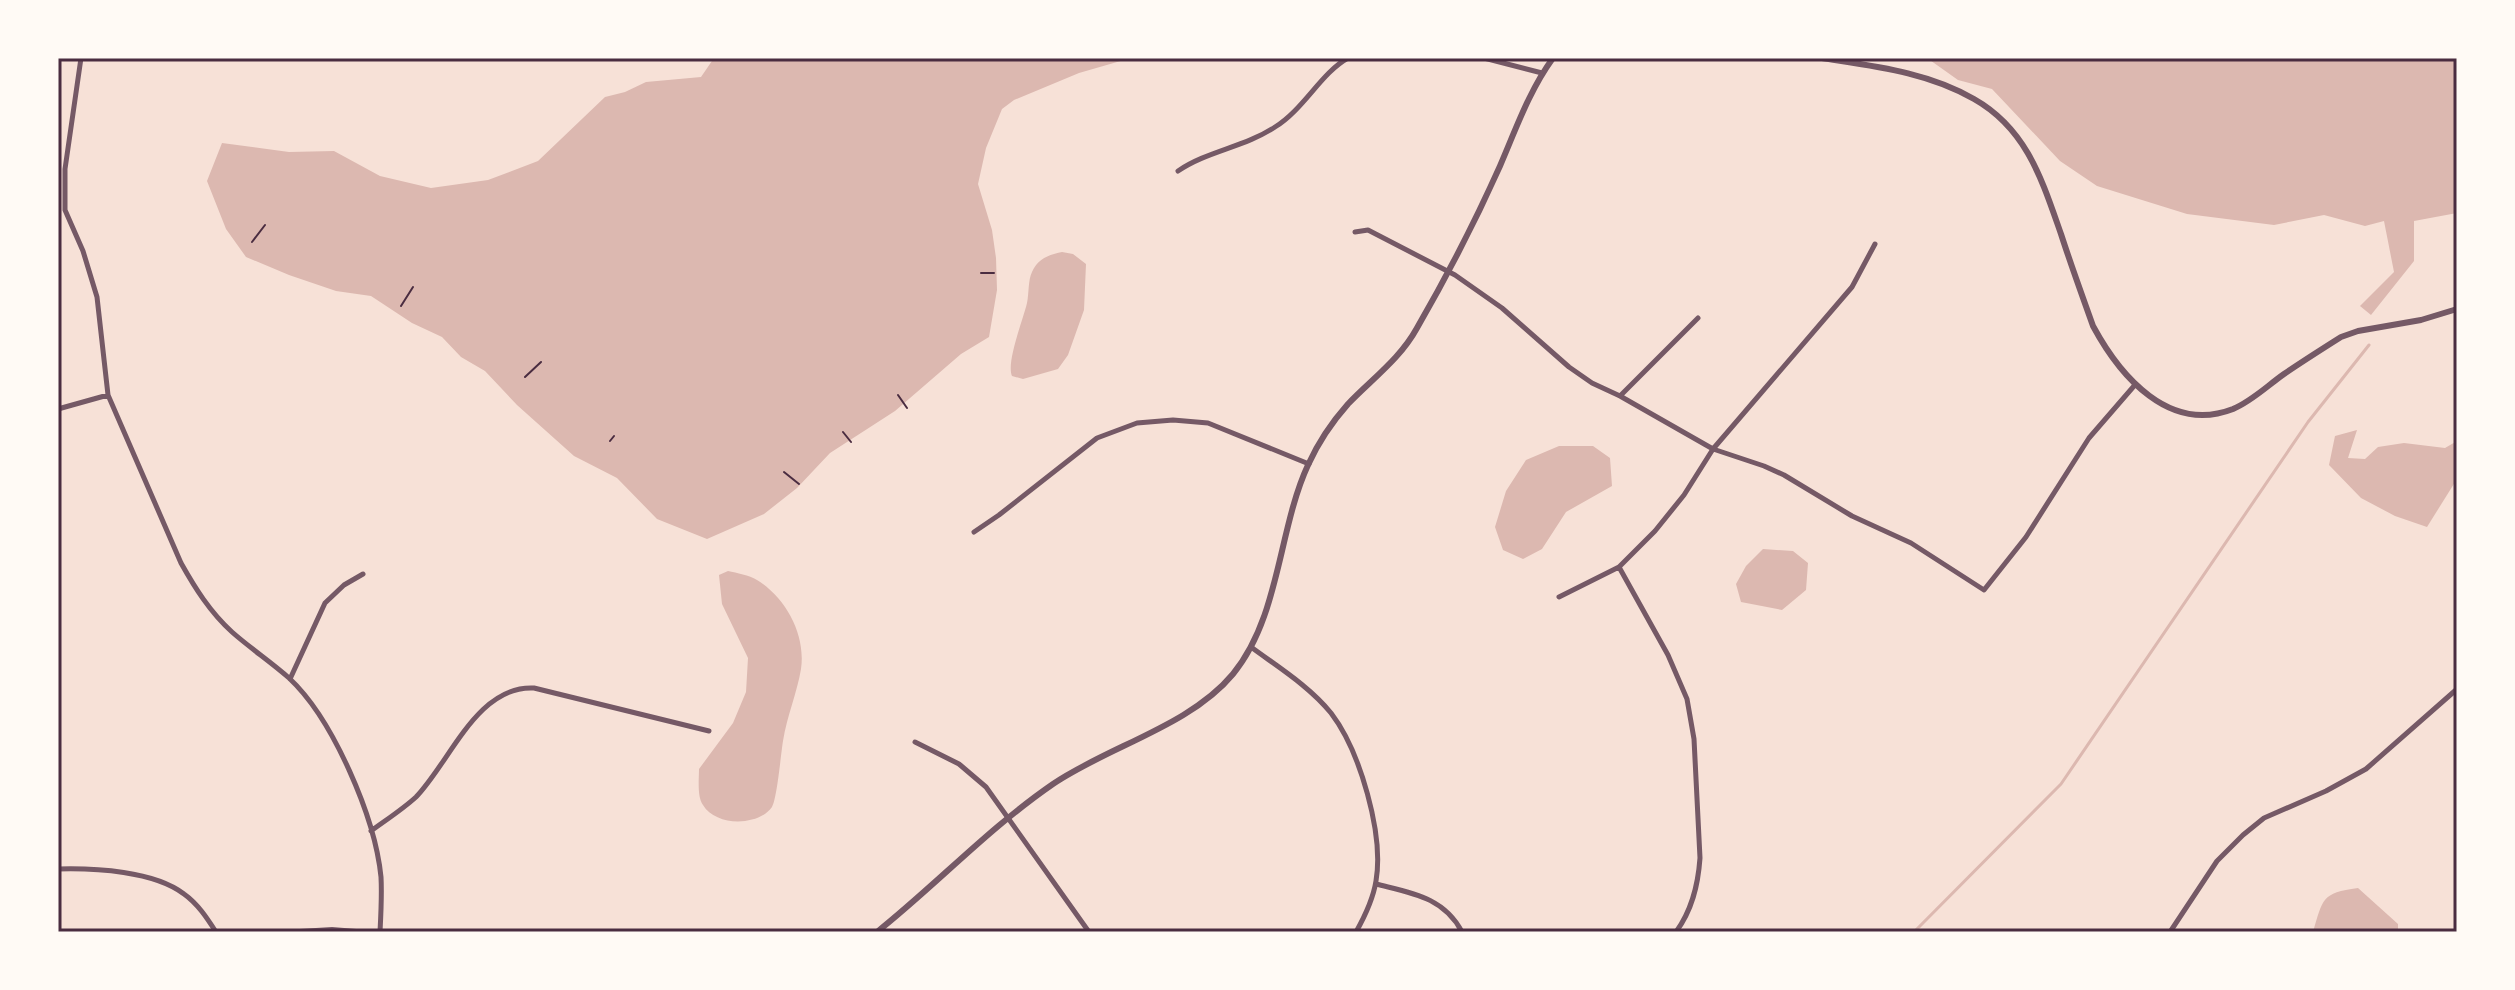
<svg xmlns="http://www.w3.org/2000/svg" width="2515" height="990" font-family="'IBM Plex Serif',serif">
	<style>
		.water { fill: #dcb8b0 }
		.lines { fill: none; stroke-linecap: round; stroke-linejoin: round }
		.stream { stroke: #dcb8b0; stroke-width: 3 }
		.path { stroke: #4a2c40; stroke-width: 2 }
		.minor { stroke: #755966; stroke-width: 5 }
		.tertiary { stroke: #755966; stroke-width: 6 }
		.neatline { fill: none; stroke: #4a2c40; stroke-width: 3 }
	</style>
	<rect width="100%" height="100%" fill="#f7e1d7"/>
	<!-- water -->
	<path class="water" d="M714 58H1131L1079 73 1014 100 1002 109 986 148 978 184 992 230 996 258 997 290 989 337 961 354 895 411 830 453 797 488 764 514 707 539 657 519 617 478 574 456 517 405 485 371 461 357 442 337 412 323 371 296 336 291 289 275 246 257 226 229 207 181 222 143 289 152 334 151 380 176 431 188 488 180 538 161 605 97 625 92 646 82 701 77Z
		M1927 58H2457V213L2414 221V261L2371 315 2360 306 2394 272 2384 221 2365 226 2324 215 2274 225 2187 214 2097 186 2060 161 1992 89 1958 80Z
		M1062 252 1073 254 1086 264 1084 310 1068 355 1058 369 1023 379 1012 376C1006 362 1023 320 1027 303 1029 293 1028 280 1032 272 1038 258 1049 255 1062 252Z
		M2357 430 2348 458 2365 459 2378 447 2404 443 2445 448 2457 441V479L2427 527 2395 516 2361 498 2329 465 2335 436Z
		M1559 446H1593L1610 458 1612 486 1566 512 1542 549 1523 559 1503 550 1495 527 1506 491 1526 460Z
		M1763 549 1793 551 1808 563 1806 590 1782 610 1741 602 1736 584 1746 566Z
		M728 571C737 573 749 575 757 580 786 598 806 635 801 669 797 693 787 716 783 741 781 753 777 799 772 807 759 826 716 827 703 805 697 797 699 780 699 769L733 723 746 692 748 658 722 604 719 575Z
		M2358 888 2398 924V932H2313C2323 899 2321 893 2358 888Z"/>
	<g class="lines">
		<!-- stream -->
		<path class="stream" d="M1914 932 2061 784 2308 422 2369 345"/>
		<!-- path -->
		<path class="path" d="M252 242 265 225
			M981 273H994
			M401 306 413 287
			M525 377 541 362
			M898 395 907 408
			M843 432 851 442
			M610 441 614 436
			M784 472 799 484"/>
		<!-- minor -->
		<path class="minor" d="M81 58 65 169V210L83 251 97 297 108 395 181 563C195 588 210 612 232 632 250 648 271 662 289 678 333 719 375 817 381 877 382 895 381 913 380 932
			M1484 58 1542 73
			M1178 171C1207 151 1245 147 1275 127 1304 109 1321 73 1348 58
			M1355 232 1368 230 1455 275 1502 308 1569 367 1592 383 1620 396 1713 449 1764 466 1784 475 1852 516 1911 543 1984 590 2026 537 2089 438 2134 386
			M1620 396 1698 318
			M58 409 108 395
			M974 532 999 515 1097 438 1137 423 1173 420 1208 423 1309 464
			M1619 567 1668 655 1687 699 1694 739 1700 858C1698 886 1692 910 1676 932
			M1559 597 1619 567 1655 531 1684 495 1713 449 1852 287 1875 244
			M1251 647C1278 667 1309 686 1331 713 1360 751 1384 834 1376 881 1373 900 1365 916 1356 932
			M290 679 325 603 344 585 363 574
			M915 742 959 764 986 787 1089 932
			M371 831C386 820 403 809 416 797 450 762 477 685 534 688L709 731
			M58 869C95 868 154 871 184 894 198 904 207 918 216 932
			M1376 884C1411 893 1444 897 1462 932
			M2170 932 2217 861 2243 835 2264 818 2326 791 2366 769 2457 689"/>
		<!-- tertiary -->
		<path class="tertiary" d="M1822 58C1873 66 1928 72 1974 99 2027 129 2042 180 2061 234 2071 265 2082 295 2093 326 2120 376 2169 434 2233 409 2252 401 2267 386 2284 374 2303 361 2322 349 2341 337L2358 331 2421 320 2457 309
			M300 932 332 930 356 932
			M877 932C937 884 989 828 1053 784 1109 746 1190 726 1233 674 1280 617 1278 530 1308 465 1318 443 1332 422 1348 404 1372 379 1400 359 1417 328 1447 276 1475 222 1500 166 1516 129 1529 91 1553 58"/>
	</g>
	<!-- border -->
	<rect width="2515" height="990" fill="none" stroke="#fffaf5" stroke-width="120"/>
	<rect x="60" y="60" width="2395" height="870" class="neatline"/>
</svg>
